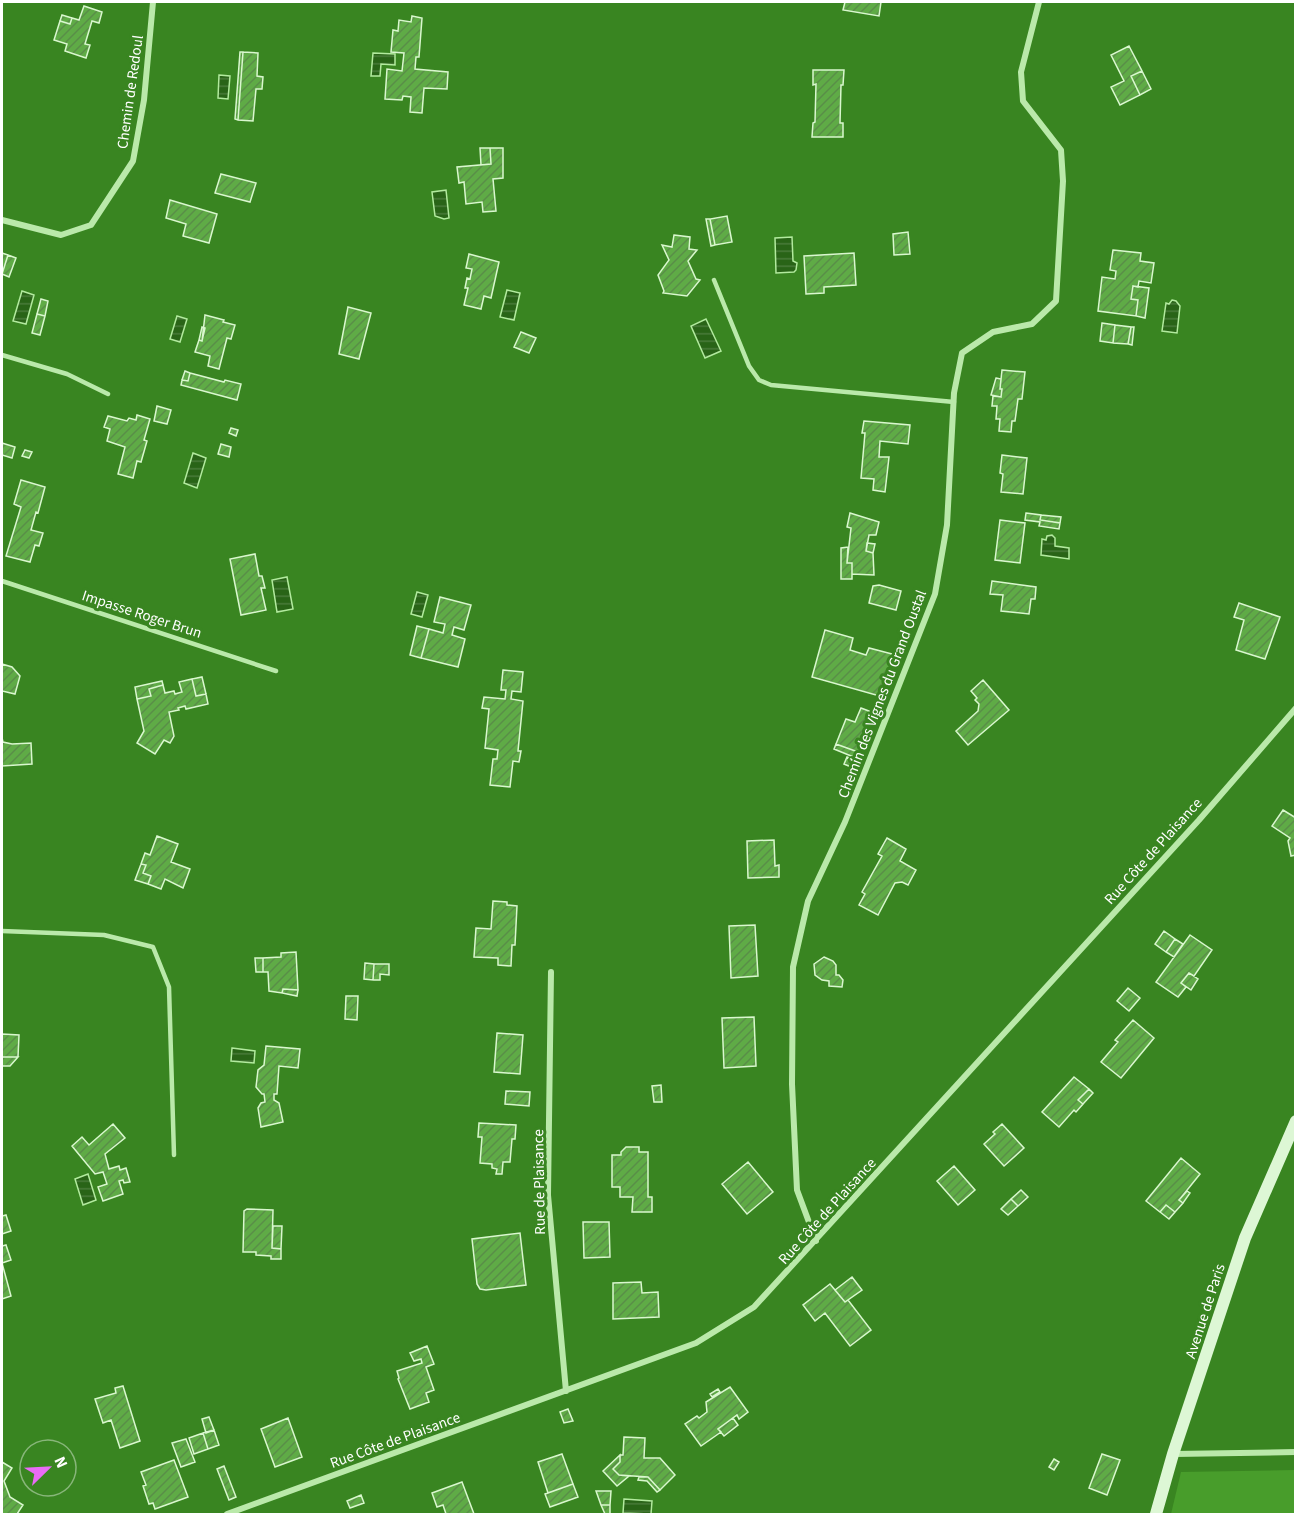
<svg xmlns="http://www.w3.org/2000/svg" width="1297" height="1516" font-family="'Source Sans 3',sans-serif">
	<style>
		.grass { fill: #489d2b }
		.water { fill: url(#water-rules); stroke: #b2ea9e; stroke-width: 1.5 }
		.building { fill: url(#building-hatch); stroke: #d9f7ce; stroke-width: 1.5 }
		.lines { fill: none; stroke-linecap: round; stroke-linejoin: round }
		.service { stroke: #bae9aa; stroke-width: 4.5 }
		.minor { stroke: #bae9aa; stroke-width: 6 }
		.secondary { stroke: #ddf7d5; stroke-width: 12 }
		.labels { text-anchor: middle; stroke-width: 6; stroke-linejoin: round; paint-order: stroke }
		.street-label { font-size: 15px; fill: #fff; stroke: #398521 }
	</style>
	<defs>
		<pattern id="water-rules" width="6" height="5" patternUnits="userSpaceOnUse" patternTransform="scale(1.5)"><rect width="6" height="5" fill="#296417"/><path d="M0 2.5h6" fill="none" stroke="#497b3a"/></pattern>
		<pattern id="building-hatch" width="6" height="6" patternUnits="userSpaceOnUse" patternTransform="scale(1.5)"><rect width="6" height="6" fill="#5fab46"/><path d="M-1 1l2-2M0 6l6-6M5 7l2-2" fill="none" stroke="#598e48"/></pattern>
	</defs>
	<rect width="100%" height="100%" fill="#398521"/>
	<!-- grass -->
	<path class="grass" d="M1295 1470V1514H1171L1181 1472Z"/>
	<!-- water -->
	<path class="water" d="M373 53 395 54V65L381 64 380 76H371Z
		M219 75 230 76 228 99 218 98Z
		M446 190 449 218 444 219 435 216 432 192Z
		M792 237 793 261 797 263 796 270 794 272 776 273 775 238Z
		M507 290 520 293 514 320 500 317Z
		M22 291 34 295 26 324 13 321Z
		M1172 300 1176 301 1180 306 1177 333 1162 331 1166 303 1169 304Z
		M177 316 187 319 180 342 170 339Z
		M706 319 721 351 705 358 691 326Z
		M193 453 206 458 197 488 184 483Z
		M1052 535 1055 538V546L1069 548V559L1041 555 1042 539 1046 540 1047 536Z
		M287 577 293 609 277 612 272 580Z
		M417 592 428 595 422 617 411 614Z
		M232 1048 255 1051 254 1063 231 1061Z
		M88 1174 96 1200 83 1205 75 1179Z
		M624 1499 652 1501 651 1514 623 1513Z"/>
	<!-- building -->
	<path class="building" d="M845 2H881L879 16 843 10Z
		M84 6 102 12 99 23 92 21 85 44 90 45 86 58 65 51 67 44 54 40 60 21 70 24 72 18 79 20Z
		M62 15 72 18 70 24 60 21Z
		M412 16 422 18 419 57H416L415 69 448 72 447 89 424 88 422 113 410 112 411 97 403 96 402 100 385 99 387 69 402 71 404 53 391 52 393 30 398 31 399 20 411 22Z
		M1129 46 1142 71 1131 76 1140 95 1120 105 1111 87 1124 81 1111 55Z
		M240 52H243L238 120 235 119Z
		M243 52 258 53 257 76 263 77 262 89H256L253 121 238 120Z
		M813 70H844L843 85H841L840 123H843V137H812L813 123 815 122 816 84 813 85Z
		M1142 71 1151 89 1140 95 1131 76Z
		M480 148H490L491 164 481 165Z
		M490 148H503V178L493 179 496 211 483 212 482 202 466 204 464 182 459 183 457 167 491 164Z
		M221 174 256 183 250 202 215 193Z
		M170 200 217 214 209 243 183 236 186 224 166 218Z
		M727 216 732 242 715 245 710 219Z
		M706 219H710L715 245 711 246Z
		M908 232 910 254 894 255 893 234Z
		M674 235 690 237 689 249 697 250 688 261 696 279 700 280 687 296 663 293 664 291 658 275 669 260 662 245 672 247Z
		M1113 250 1141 253 1140 261 1154 263 1151 283 1139 281 1138 287 1133 286 1131 299 1138 300 1136 316 1098 311 1102 277 1115 279 1116 271 1110 270Z
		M2 253 8 255 2 274Z
		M854 253 856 285 824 287V293L806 294 804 256Z
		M469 254 499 262 491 298 484 296 481 309 464 305 468 288H465L467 278 470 279 472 269 466 268Z
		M8 255 16 258 9 277 2 274Z
		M1133 286 1149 288 1145 318 1136 316 1138 300 1131 299Z
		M41 299 48 301 45 316 37 314Z
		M348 307 371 313 359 359 339 354Z
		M37 314 45 316 40 335 32 333Z
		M205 315 224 320 223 322 235 325 231 339 227 338 219 369 208 366 210 356 195 352 199 340 202 341Z
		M1102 323 1115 325 1113 343 1100 341Z
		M1115 325 1131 327 1128 344 1113 343Z
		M202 327 205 328 202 341 199 340Z
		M1131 327H1134L1132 345 1128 344Z
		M521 332 536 338 529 353 514 347Z
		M1002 370 1025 372 1022 399H1018L1015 421H1012L1011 432 999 431 1000 419H996L997 406H992L993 396 1001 397 1002 389H1000Z
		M185 371 190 373 188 381 182 380Z
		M190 373 224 382 225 380 241 384 237 400 181 385 182 380 188 381Z
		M996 378 1001 379 1000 389H1002L1001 397 991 395Z
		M157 406 171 410 167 424 154 421Z
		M137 415 150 419 144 440 147 441 141 462 137 461 133 478 118 474 125 447 107 441 110 429 104 427 108 416 127 421 129 418 136 420Z
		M864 421 910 425 908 444 880 441 879 457H889L885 492 873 490 874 479 861 478 865 433H862Z
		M231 428 238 430 236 436 229 433Z
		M2 443 15 447 12 458 2 455Z
		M221 444 231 447 229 457 218 454Z
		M25 450 32 452 29 458 22 456Z
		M1002 455 1027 458 1023 494 1001 492 1003 474 1000 473Z
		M21 480 45 487 38 513 36 512 31 530 43 533 39 546 35 545 30 562 6 556 21 507 14 504Z
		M850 513 879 522 876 535H869L866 551 873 553 874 575 852 574V563H847L851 528 847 527Z
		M1026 513 1041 515 1040 520 1060 523 1059 529 1039 526 1040 522 1025 520Z
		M1041 515 1061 517 1060 523 1040 520Z
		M1000 520 1025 523 1020 563 995 560Z
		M867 543 875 544 873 553 866 551Z
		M848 547 847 563H852V579H841V548Z
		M255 554 259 576H262L265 588H261L266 610 241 615 230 559Z
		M992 581 1036 587 1035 599H1031L1029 614 1001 611 1003 595 990 594Z
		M879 585 901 591 896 610 869 603 873 586Z
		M440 597 471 605 464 630 454 627 452 635 465 639 458 667 421 658 429 629 443 633 445 624 434 622Z
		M1239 603 1280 617 1265 659 1236 650 1244 620 1234 617Z
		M417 626 429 629 421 658 410 655Z
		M825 630 853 638 850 650 866 655 869 648 896 655 886 692 876 695 812 677Z
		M2 664 12 667 20 676 15 694 2 691Z
		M503 670 523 672 521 692 512 691 511 699 523 701 518 751H521L519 762 513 761 510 787 490 785 493 759H497L498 750 485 748 489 709 482 708 484 697 505 699 506 690H501Z
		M202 677 206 694 196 696 192 679Z
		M192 679 196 696 206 694 208 704 186 709 185 706 178 708 179 710 169 712 174 736 170 743 164 740 155 754 137 743 144 731 137 699 151 696 149 689 163 685 165 693 174 691 175 694 182 692 179 682Z
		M983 680 1009 710 968 745 956 731 978 711 979 704 975 700 977 698 971 691Z
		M162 681 163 685 149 689 151 696 137 699 135 687Z
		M861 708 874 713 858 752 836 744 846 719 855 722Z
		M2 738 3 742 12 744 31 743 32 764 2 766Z
		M836 744 858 752 856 758 834 749Z
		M847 757 854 760 851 767 844 764Z
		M1283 810 1296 818V855L1291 856 1288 841 1290 838 1272 826Z
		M157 836 178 844 171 862 190 869 183 888 165 879 161 889 148 884 151 876 143 873 146 865 141 864 145 853 150 855Z
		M887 838 906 849 900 861 916 870 908 885 902 882 895 883 878 915 859 905 865 894 862 892 882 856 878 854Z
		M774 840 775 866 779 865V877L748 878 747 841Z
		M141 864 146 865 143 873 151 876 148 884 135 880Z
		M493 901 507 902V905L517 906 515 945H512L511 966 498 965V958L474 957 476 928 491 929Z
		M755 925 758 976 731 978 729 926Z
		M1164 931 1175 939 1166 952 1155 944Z
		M1190 935 1212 950 1194 976 1189 973 1181 983 1186 987 1178 997 1156 982Z
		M1175 939 1183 944 1174 957 1166 952Z
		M296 952 298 990 283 989 282 993 269 991 268 972H263V958L281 957V953Z
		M824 957 833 961 836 965V975H839L843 980 842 987 829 986V981L822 980 815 975 814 964Z
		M255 958H263V972H256Z
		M365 963 374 964 373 980 364 979Z
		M374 964H389V975L380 974V980H373Z
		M1189 973 1198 979 1191 990 1181 983Z
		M1128 988 1140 998 1129 1011 1117 1001Z
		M283 989 298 990 297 996 282 993Z
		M346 996H358L357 1020 345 1019Z
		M754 1017 756 1066 724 1068 722 1018Z
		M1133 1020 1154 1038 1121 1078 1101 1062 1118 1042 1115 1040Z
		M497 1033 523 1035 520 1074 494 1072Z
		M2 1034 19 1035 18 1057H2Z
		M266 1046 300 1049 298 1068 279 1066 277 1094H274V1100L279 1103 283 1122 261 1127 258 1108 261 1103 265 1102 264 1094H262L256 1087 258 1070 264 1065Z
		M2 1057H18L10 1066H2Z
		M1074 1077 1089 1089 1078 1100 1083 1104 1076 1112 1074 1110 1059 1127 1042 1112Z
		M661 1085 662 1102H654L652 1086Z
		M1089 1089 1093 1093 1083 1104 1078 1100Z
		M506 1091 530 1092 529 1106 505 1104Z
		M479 1123 516 1125 515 1139H512L510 1162H503L502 1174H496L497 1169 492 1168V1164L480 1163 482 1137H478Z
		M113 1124 125 1138 105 1154 109 1169 119 1166 120 1170 126 1168 130 1182 124 1183 123 1180 119 1181 123 1194 103 1201 98 1187 107 1184 103 1172 95 1174 72 1146 82 1137 89 1145Z
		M1002 1124 1024 1148 1004 1166 984 1144 995 1134 993 1132Z
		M626 1147H639V1152H648V1197H652V1212H632L633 1197H620V1187H612V1155H621V1152Z
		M1181 1158 1200 1174 1179 1200 1183 1203 1175 1212 1166 1205 1160 1212 1146 1201Z
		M748 1162 773 1192 747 1214 722 1184Z
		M954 1166 975 1190 958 1205 937 1181Z
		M1021 1190 1028 1197 1018 1206 1011 1199Z
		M1187 1191 1190 1193 1183 1203 1179 1200Z
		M1011 1199 1018 1206 1008 1215 1001 1209Z
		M1166 1205 1175 1212 1169 1219 1160 1212Z
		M247 1209 273 1210 272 1248 281 1249V1259H271V1256L256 1255V1252H243L244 1211Z
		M6 1215 11 1231 2 1234V1216Z
		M583 1222H609L610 1257 584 1258Z
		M273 1226H282L281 1249 272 1248Z
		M520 1233 526 1285 486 1290 480 1289 477 1284 472 1239Z
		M6 1245 11 1260 2 1263 11 1296 2 1299V1246Z
		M852 1277 862 1290 845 1302 835 1290Z
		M641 1282 642 1293 658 1292 659 1317 613 1319V1283Z
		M830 1284 845 1302 848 1300 871 1330 850 1346 825 1313 815 1321 803 1305Z
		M427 1346 434 1364 426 1367 434 1390 426 1393 429 1402 410 1409 398 1379 399 1378 397 1371 422 1363 421 1359 414 1361 410 1353Z
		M123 1386 140 1441 120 1448 111 1420 103 1423 95 1399 116 1393 115 1388Z
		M730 1387 748 1412 739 1419 737 1415 718 1429 721 1432 701 1446 685 1424 697 1416 699 1418 707 1412 706 1402Z
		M718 1389 720 1392 712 1397 710 1394Z
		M568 1409 573 1421 564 1423 560 1412Z
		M209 1417 214 1430 206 1433 202 1419Z
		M288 1418 302 1457 275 1467 261 1429Z
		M733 1418 738 1425 724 1436 718 1429Z
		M214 1430 219 1445 208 1449 203 1433Z
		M203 1433 208 1449 194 1454 189 1438Z
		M624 1437 645 1438 644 1458H660L675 1475 660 1490 648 1477 619 1475 613 1469 620 1462V1455H623Z
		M186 1439 195 1462 181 1467 172 1443Z
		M562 1454 573 1484 548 1493 538 1462Z
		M1102 1454 1120 1460 1107 1495 1089 1488Z
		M620 1455V1462L613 1469 619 1475 629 1476 617 1486 603 1471Z
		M1054 1459 1059 1462 1054 1470 1049 1467Z
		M174 1460 188 1497 155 1509 153 1503 149 1504 143 1486 146 1485 141 1472Z
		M2 1462 12 1468 4 1481 10 1497 23 1505 17 1514H2Z
		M224 1466 236 1497 229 1500 217 1469Z
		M639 1477H648L660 1490 657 1492 647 1481 638 1480Z
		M462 1482 474 1514H446L443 1505 437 1507 432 1493Z
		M573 1484 578 1497 550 1507 545 1494Z
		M596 1491H611L610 1505H601Z
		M361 1495 364 1503 350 1508 347 1501Z
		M601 1505H610V1514H605Z"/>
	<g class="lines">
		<!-- service -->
		<path class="service" d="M714 280 749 366 759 380 771 385 954 402
			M2 355 67 374 108 394
			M2 581 276 671
			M2 931 104 935 153 947 169 987 174 1155"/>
		<!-- minor -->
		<path class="minor" d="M2 220 61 235 91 225 133 161 144 100 153 2
			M551 972 548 1195 566 1391
			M816 1241 797 1190 792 1084 793 967 808 901 845 822 935 594 947 525 954 393 962 353 993 332 1032 324 1056 301 1063 181 1061 150 1023 101 1021 72 1039 2
			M1174 1454 1296 1452
			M227 1514 696 1343 754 1307 1199 820 1296 708"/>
		<!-- secondary -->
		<path class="secondary" d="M1156 1514 1173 1454 1245 1238 1296 1121"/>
	</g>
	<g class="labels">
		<!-- street labels -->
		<g class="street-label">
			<text transform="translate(130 92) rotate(-82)" y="5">Chemin de Redoul</text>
			<text transform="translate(142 614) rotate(18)" y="5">Impasse Roger Brun</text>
			<text transform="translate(882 694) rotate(-69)" y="5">Chemin des Vignes du Grand Oustal</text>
			<text transform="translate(1153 851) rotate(-48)" y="5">Rue Côte de Plaisance</text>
			<text transform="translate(539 1182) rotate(-91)" y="5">Rue de Plaisance</text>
			<text transform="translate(827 1211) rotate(-48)" y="5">Rue Côte de Plaisance</text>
			<text transform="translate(1205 1311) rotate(-72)" y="5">Avenue de Paris</text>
			<text transform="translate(395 1440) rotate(-20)" y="5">Rue Côte de Plaisance</text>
		</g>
	</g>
	<!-- border -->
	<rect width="1297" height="1516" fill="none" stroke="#ffffff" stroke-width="6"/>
	<!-- north arrow -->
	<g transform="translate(48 1468) rotate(66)"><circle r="28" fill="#398521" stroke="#88b67a" stroke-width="1.5"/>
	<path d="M0-4.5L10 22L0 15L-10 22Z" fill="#e96bf6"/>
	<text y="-9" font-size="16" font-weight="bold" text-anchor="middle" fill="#ffffff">N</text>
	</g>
</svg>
